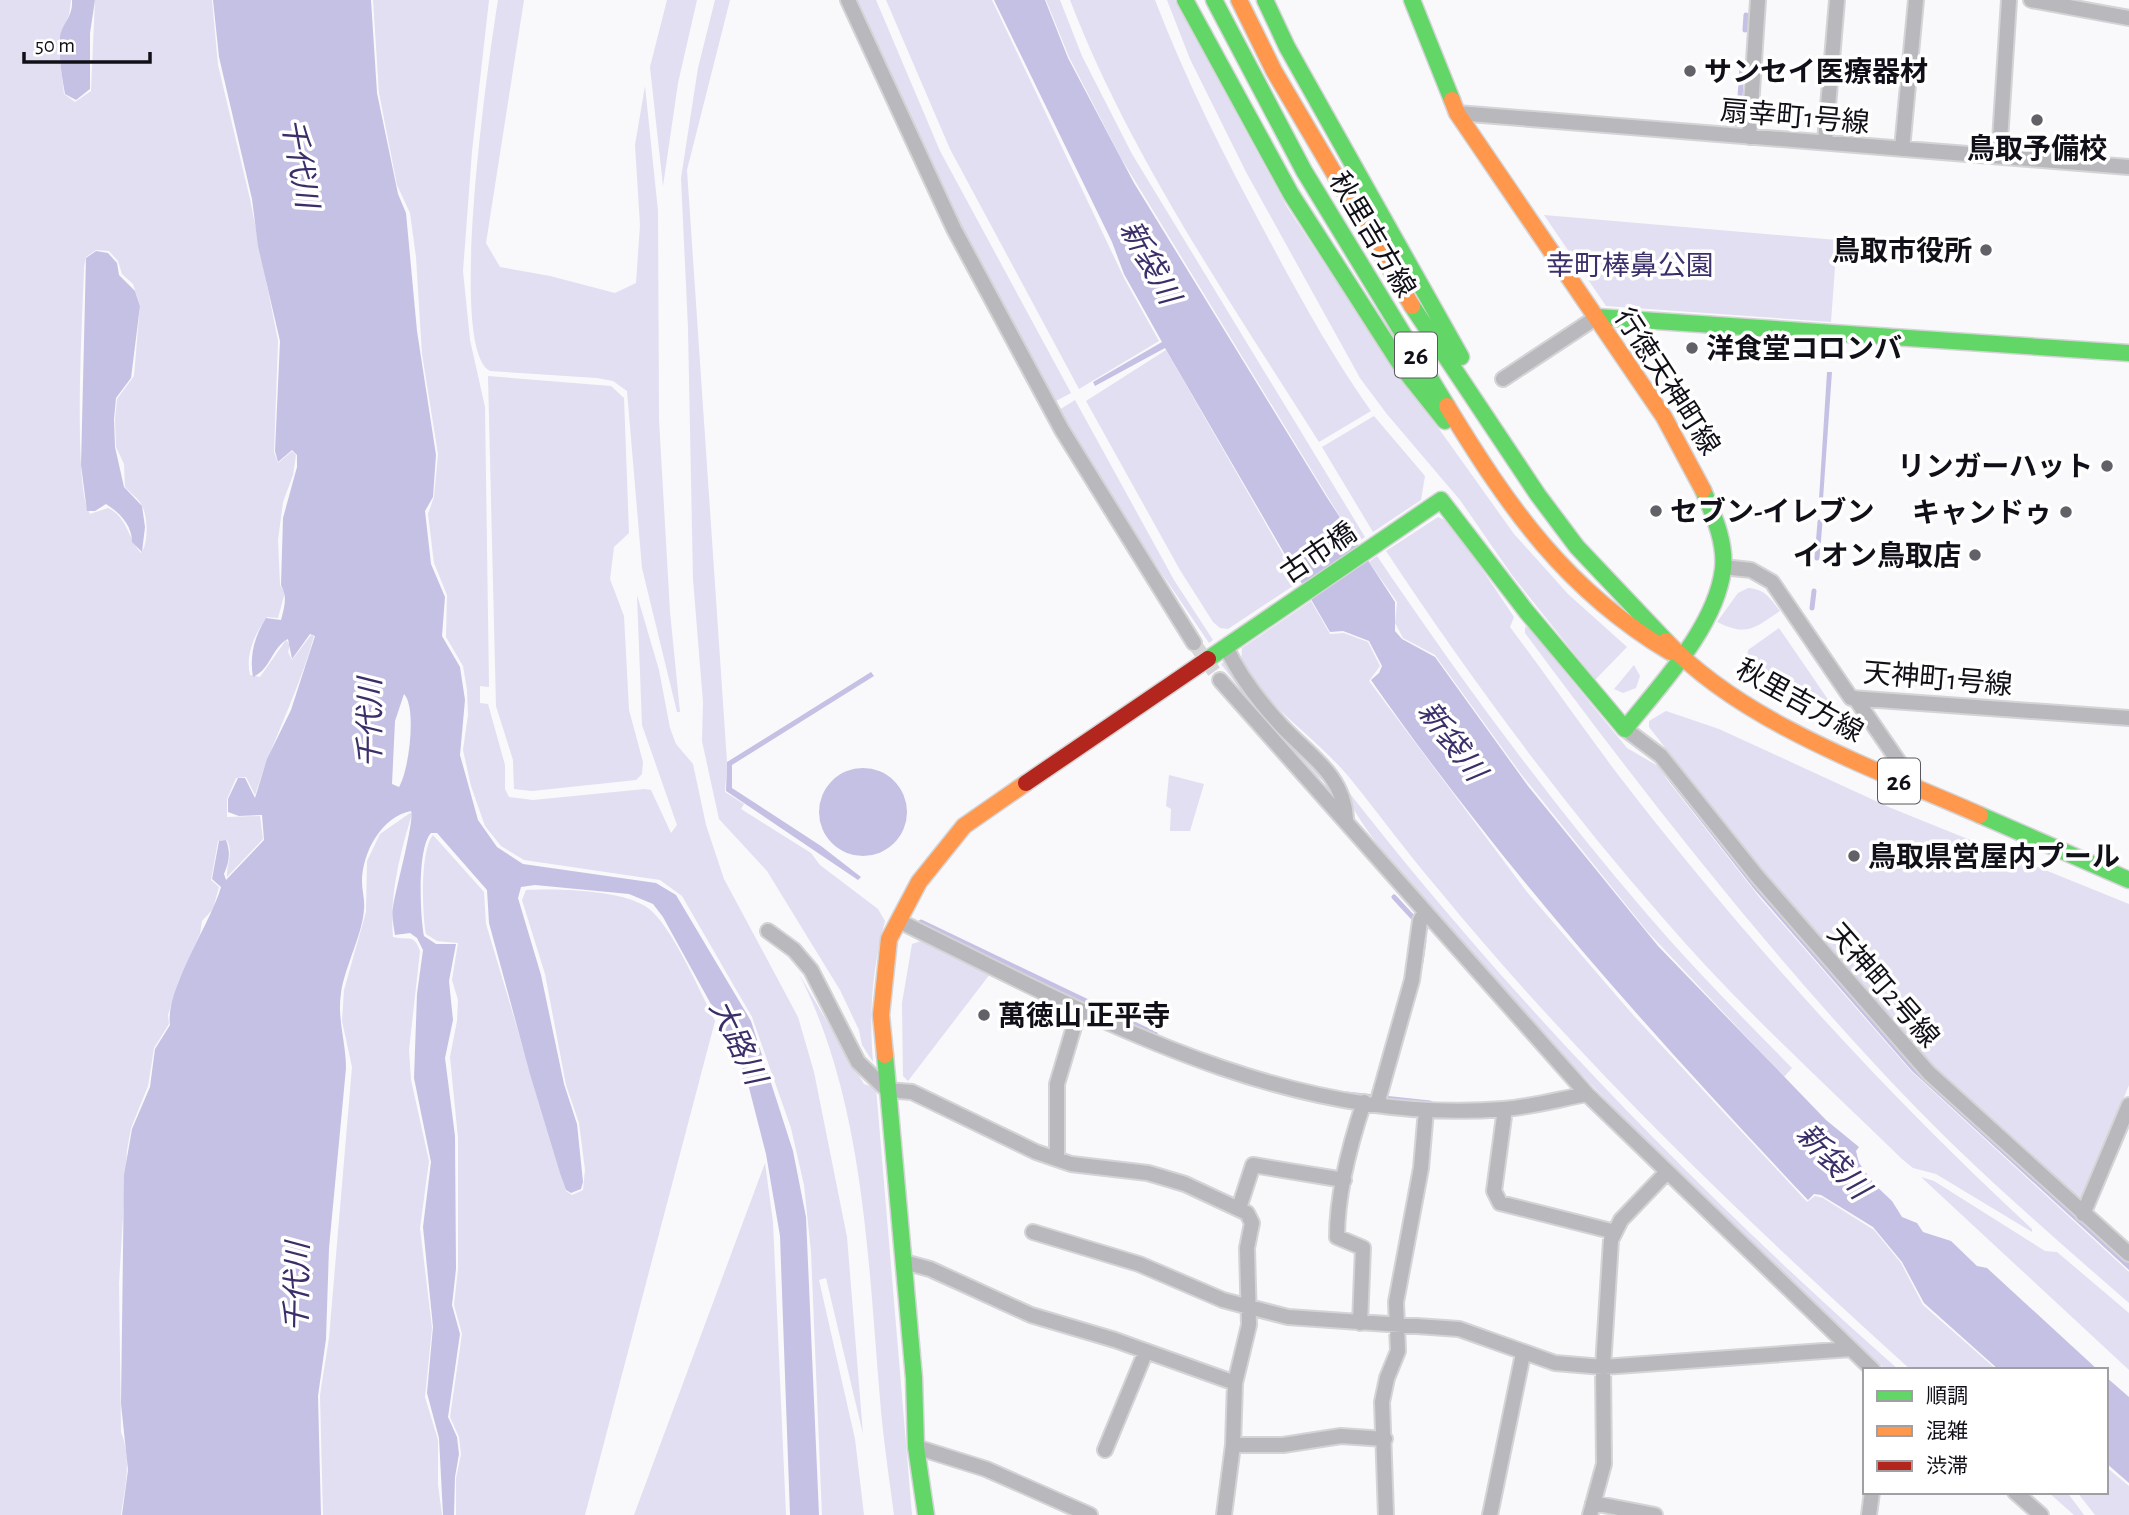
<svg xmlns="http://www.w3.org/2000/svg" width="2129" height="1515" font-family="'Alegreya Sans','Noto Sans JP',sans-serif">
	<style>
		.green { fill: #e1dff1; fill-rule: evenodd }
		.water { fill: #c5c1e4; fill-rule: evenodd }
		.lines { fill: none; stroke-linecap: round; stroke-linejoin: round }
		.stream { stroke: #c5c1e4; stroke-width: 5 }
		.street-tunnel { stroke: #d6d5d9; stroke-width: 14; stroke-dasharray: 14 7; stroke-linecap: butt }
		.street-casing { stroke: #d4d4d6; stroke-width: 18 }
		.fast-casing { stroke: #d4d4d6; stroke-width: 19 }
		.slow-casing { stroke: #d4d4d6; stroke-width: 19 }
		.jam-casing { stroke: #d4d4d6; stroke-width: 19 }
		.street { stroke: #b9b8bc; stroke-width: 14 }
		.fast { stroke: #63d668; stroke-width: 16 }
		.slow { stroke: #ff974d; stroke-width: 16 }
		.jam { stroke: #b3261e; stroke-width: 16 }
		.poi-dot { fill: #626167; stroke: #fff; stroke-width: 2.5 }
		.labels { text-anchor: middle; stroke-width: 7; stroke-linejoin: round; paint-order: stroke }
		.shield { fill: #fff; stroke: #58585d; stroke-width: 2 }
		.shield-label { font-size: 26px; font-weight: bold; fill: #111018 }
		.poi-label { font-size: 28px; font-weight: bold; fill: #111018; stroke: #fff; text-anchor: start }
		.street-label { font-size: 28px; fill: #111018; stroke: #fff }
		.park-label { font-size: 28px; fill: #3c306b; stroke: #fff }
		.water-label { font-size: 30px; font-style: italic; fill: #3b2e69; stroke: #fff }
	</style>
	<rect width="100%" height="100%" fill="#f9f8fb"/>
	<!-- green -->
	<path class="green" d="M0 0H71L69 15 58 43 64 94 75 102 91 91 95 0H212L218 65 250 199 278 341 274 452 278 463 292 451 296 455 293 475 283 502 278 540 280 585 285 592 278 618 267 617C255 633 245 655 250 675L260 677 286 640 290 645 288 652 292 660 311 635 314 636C299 691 272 741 255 795L246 777 236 778 227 799V817L260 816 263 839 227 877C226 864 234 854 227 840L218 841 211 880 219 887 213 909 202 921 200 934 178 982 168 1015 169 1024 154 1048 148 1086 131 1128 127 1150 119 1283 121 1432C132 1460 125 1487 121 1515H0ZM96 250 109 251 118 261 122 274 133 284 140 305 134 376 117 399 115 419 116 447 124 464 125 487C130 493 138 498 141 504 148 514 149 544 141 553 128 539 127 516 108 508L90 514C72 487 83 309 84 267L86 257Z
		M373 0H489L472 151 463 271 470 340 485 407 489 687 480 686V703L488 704 505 765V789L509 797 533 800 645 789 651 790 671 833 677 825 642 725 637 595 659 670 670 728 676 744 693 764 706 825 724 879 798 1017 814 1072 847 1237 863 1434 826 1278 819 1280 855 1439 864 1515H822L811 1252 804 1185 791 1128 752 1017 682 896 660 880 524 860 501 846 485 826 471 786 463 750 468 715 467 690 463 666 446 637 447 595 434 563 428 514 434 497 438 454 422 354 416 257 410 213 397 185 379 93Z
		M498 0H524L486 243 500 267 550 276 615 293 636 283 640 225 635 145 645 86 658 211 659 420 670 612 680 712H677L642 568 627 391 613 381 597 378 490 371C446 349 490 50 498 0Z
		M667 0H697L678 83 663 186 650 67Z
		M715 0H730L687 170 727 762 725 792 744 804 741 809 811 853 820 865 878 909 885 921C872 970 869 1012 873 1062L862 1045 859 1030 840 990 767 871 719 819 702 741 703 702 693 579 688 328 681 178 698 68Z
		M855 0H876L940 151 1071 393 1054 402 958 224Z
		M886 0H992L1125 280 1159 341 1079 389 950 149Z
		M1046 0H1060L1082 56 1132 154 1365 537 1356 543 1121 158 1069 57Z
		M1070 0H1155C1186 81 1226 160 1267 236 1299 296 1332 356 1371 411L1319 442C1230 301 1130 156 1070 0Z
		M1167 0H1175L1287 207 1367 328 1514 534 1568 594 1627 647 1595 680 1512 575 1460 500 1386 413 1360 378 1246 172 1190 59Z
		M1544 215 1837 240 1831 322 1606 306Z
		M1166 350 1299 582 1228 629 1220 628 1213 622 1180 570 1086 401Z
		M488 376 611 386 624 398 629 533 614 547 610 579 624 616 629 710 643 762 642 774 636 780 532 791 514 789 513 760 496 706Z
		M1075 400 1174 580 1213 640 1209 643 1150 556 1059 410Z
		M1374 416 1425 476 1421 500 1373 532 1322 447Z
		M1438 517 1451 523 1514 617 1510 627C1547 676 1582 727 1619 776 1744 938 1882 1090 2032 1229V1232L1936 1174 1913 1168 1902 1159C1821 1080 1737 1004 1663 918 1562 803 1471 679 1386 551Z
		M1377 556C1461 680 1549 800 1646 913 1692 967 1742 1017 1792 1068L1784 1077 1647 931 1521 774 1435 655 1403 638 1395 623 1397 602 1369 562Z
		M1748 588C1765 589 1770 598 1780 611 1754 628 1748 637 1717 622L1738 593Z
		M1311 601 1330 634 1344 633 1368 642 1380 666 1369 681 1527 892 1634 1016 1807 1202 1815 1196 1823 1198 1874 1230 1901 1263 1923 1305 1997 1370H1911C1745 1220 1581 1063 1439 890 1409 855 1382 818 1353 782 1319 739 1271 712 1241 663L1242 648Z
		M1525 627 1529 628 1627 748 1670 773 1665 777 1760 898 1911 1071 2129 1272V1303C2051 1235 1972 1167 1900 1091 1764 948 1643 792 1525 633Z
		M1779 628 1840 717 1757 673 1746 663 1748 650Z
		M1228 658 1324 771 1339 803 1322 780 1293 759 1221 664Z
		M1634 665 1640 676 1636 688 1623 693 1614 689Z
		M1666 711 1719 729 1891 808 2129 904V1085L2082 1201 2076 1202 1931 1066 1769 881 1649 727V721Z
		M1169 775 1204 784 1190 831H1170L1171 809 1166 806Z
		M1337 777C1504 993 1694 1189 1899 1370H1886C1738 1235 1595 1096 1464 945 1419 893 1365 841 1337 777Z
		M410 813 412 814C400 853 389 896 393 937 408 941 414 933 420 951L409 1050 411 1080 429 1161 420 1228 432 1328 425 1397 438 1440V1485L442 1515H323L320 1395 329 1338 352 1067 342 1021 344 990 366 912 367 861 380 834Z
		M433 835 484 892 486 924 566 1191 572 1195 583 1190 585 1170 579 1123 566 1085 545 974 522 900 526 890C555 888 625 890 648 908 672 926 700 992 715 1021L585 1515H456V1478L461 1454 459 1437 450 1417 462 1334 454 1305 458 1269V1138L450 1057 457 1021 458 1000 452 980 458 943 437 941 426 934C422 914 420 850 433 835Z
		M921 941 990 974 908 1081 903 1076 902 1003 912 944Z
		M799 974 864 1084 876 1088 912 1515H894C889 1476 883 1438 880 1399 868 1259 864 1101 799 974Z
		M765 1163 773 1222 786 1515H634Z
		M1921 1177 1934 1181 2045 1251 2057 1252 2129 1313V1370Z
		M2106 1467 2129 1486V1515H2095L2077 1492H2106Z
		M2048 1492H2067L2084 1515H2074Z"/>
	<!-- water -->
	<path class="water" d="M72 0H95L90 33V89L76 100 65 94C62 76 58 55 60 37 62 23 73 18 72 0Z
		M213 0H371L377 93 398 194 406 213 417 331 436 455 433 497 425 511 431 564 445 597 442 636 460 667 465 700 460 755 478 820 497 847 523 864 656 883 676 895 751 1021 793 1151 806 1217 819 1515H790L780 1236 766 1154 746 1076 729 1037 663 917 653 904 629 894 535 885 521 887 518 898 541 975 564 1084 577 1124 583 1182 581 1189 571 1193 566 1190 560 1173 530 1074 489 923 487 890 437 833H431C417 848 420 915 424 936L436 944H456L449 981 453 1020 445 1058 455 1136 456 1269 452 1305 460 1334 448 1417 457 1437 459 1454 455 1477 454 1515H443L439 1438 427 1393 433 1327 423 1227 431 1162 414 1078 417 994 423 950 417 938 410 933 395 935C394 927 391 916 393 907 395 892 415 819 411 811 381 817 362 853 362 882 362 891 365 900 364 909 363 933 345 966 341 993 337 1019 346 1042 346 1068L329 1248 326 1339 318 1396 321 1515H122L128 1470 121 1404 124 1175 132 1129 150 1087 155 1049 170 1025C165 989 211 923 221 887L212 879 219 841 226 840C231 853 229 862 224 874L226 880 264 840 262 815 239 816 228 812V799L238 778H245L255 798 267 759 291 710 315 636 310 634 292 659 288 639C272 647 271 669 253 677 249 656 255 635 266 618L281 620C284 608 288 597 281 585L283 518 297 467V455L292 450 278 462 275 451 280 341 258 246 252 199 219 57ZM404 694C417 707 409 771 399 787L392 784 395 721Z
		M994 0H1045L1068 58 1134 183 1326 496 1395 602V631L1402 639 1435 657 1528 786 1658 946 1826 1120 1859 1147 1856 1151 1859 1163 1874 1184 1892 1201 1902 1217 1917 1223 1923 1232 1951 1241 1977 1266 1987 1268 2098 1370H1999L1924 1303 1902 1262 1873 1227 1821 1195 1814 1194 1808 1200C1652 1035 1501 866 1371 680L1379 673 1382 666 1369 641 1343 631 1330 632 1165 348 1095 386 1093 382 1162 342 1124 274 1112 242Z
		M96 251 108 253 117 263 119 275 135 291 140 306 131 378 116 398 114 419 115 447 124 487 142 506 145 527 142 552 132 542C132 525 120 513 106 504L95 511H87L81 465 86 258Z
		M1827 372H1832L1823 499H1819Z
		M871 672 874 676 732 765V788L821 846 861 877 858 880 726 791 727 762Z
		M819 812a44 44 0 1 1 88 0a44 44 0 1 1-88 0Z
		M1670 774 1759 888 1915 1066 2129 1263V1270L1912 1071 1754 889 1666 777Z
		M2106 1377 2129 1397V1483L2106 1463Z"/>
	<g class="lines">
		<!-- stream -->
		<path class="stream" d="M1745 30 1746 15
			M1740 97 1742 67
			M1737 124 1738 108
			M1817 558 1820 522
			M1812 608 1814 591
			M1394 897 1418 923
			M921 922 1155 1034
			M1421 962 1424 941
			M1346 1094 1430 1103"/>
		<!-- street-tunnel -->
		<path class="street-tunnel" d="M1194 643 1220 680"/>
		<!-- street casing -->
		<g class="street-casing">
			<path id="street" d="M848 0 954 229 1062 430 1194 643
				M2031 0 2129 18
				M1457 113 2129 167
				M1749 137 1758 0
				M1825 142 1837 0
				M1902 149 1916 0
				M1999 156 2009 0
				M1503 379 1597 317
				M1723 567 1751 570 1772 582 1851 698 2129 718
				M1226 647C1239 675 1259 701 1280 724 1307 754 1344 774 1346 819
				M1220 680 1587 1094 1873 1370
				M1855 698 1914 784
				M1625 729 1661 756 1757 876 1929 1073 2129 1254
				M899 921C1088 1014 1286 1127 1504 1109 1531 1107 1560 1099 1587 1094
				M768 931 794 950 811 970 858 1062 887 1090 912 1092 1036 1152 1071 1164 1148 1173 1185 1184 1247 1213 1252 1223 1247 1248 1249 1325 1235 1383 1233 1445 1224 1515
				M1377 1104 1412 980 1420 921 1424 913
				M1505 1109 1494 1191 1500 1203 1615 1232
				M1057 1159V1084L1079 1010
				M1239 1208 1253 1165 1344 1180
				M2083 1214 2129 1105
				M1033 1232 1139 1264 1223 1300 1249 1307 1288 1317 1459 1329 1555 1363 1603 1367 1851 1349
				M904 1262 930 1269 1031 1315 1115 1340 1235 1383
				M1360 1323 1363 1248 1337 1237C1337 1193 1350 1144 1364 1102
				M1233 1445H1283L1341 1436 1385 1439
				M916 1447 986 1469 1090 1515
				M1105 1450 1146 1351
				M2015 1492 2041 1515
				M1593 1503 1655 1515
				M1386 1515 1382 1402 1387 1378 1398 1351 1396 1302 1421 1168 1426 1110
				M1490 1515 1523 1354
				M1590 1515 1604 1464 1603 1367 1611 1240 1621 1220 1666 1173
				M1869 1515 1872 1492"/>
		</g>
		<!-- fast casing -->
		<g class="fast-casing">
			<path id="fast" d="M1185 0 1291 194 1402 367 1445 421
				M1214 0 1304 171 1447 406
				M1265 0 1287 47 1461 357
				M1412 0 1452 100
				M1412 306 1538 495 1577 547 1666 641
				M1597 317 2129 353
				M1208 659 1441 500 1526 611 1625 729C1660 685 1716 627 1723 569 1726 542 1713 514 1703 490
				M1980 815 2129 880
				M885 1055 914 1378 916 1447 926 1515"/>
		</g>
		<!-- slow casing -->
		<g class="slow-casing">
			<path id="slow" d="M1239 0 1274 71 1412 306
				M1452 100 1457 113 1664 417 1703 490
				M1447 406C1509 508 1566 590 1670 652
				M1666 641C1744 724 1878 770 1980 815
				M885 1055 881 1015 889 939 919 882 964 826 1026 783"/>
		</g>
		<!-- jam casing -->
		<g class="jam-casing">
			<path id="jam" d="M1026 783 1208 659"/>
		</g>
		<!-- street -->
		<use href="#street" class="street"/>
		<!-- fast -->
		<use href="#fast" class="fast"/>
		<!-- slow -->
		<use href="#slow" class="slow"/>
		<!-- jam -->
		<use href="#jam" class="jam"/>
	</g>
	<!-- markers -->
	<g class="poi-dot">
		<circle cx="1690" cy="71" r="7"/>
		<circle cx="2037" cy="120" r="7"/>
		<circle cx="1986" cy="250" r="7"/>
		<circle cx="1692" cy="348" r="7"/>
		<circle cx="2107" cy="466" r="7"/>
		<circle cx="1656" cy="511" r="7"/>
		<circle cx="2066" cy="512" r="7"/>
		<circle cx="1975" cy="555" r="7"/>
		<circle cx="1854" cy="856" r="7"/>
		<circle cx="984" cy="1015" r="7"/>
	</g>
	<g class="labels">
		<!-- shield labels -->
		<g class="shield">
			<rect x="1395" y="332.5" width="42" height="45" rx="5"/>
			<rect x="1878" y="758.5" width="42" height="45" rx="5"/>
		</g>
		<g class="shield-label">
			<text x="1416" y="364">26</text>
			<text x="1899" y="790">26</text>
		</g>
		<!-- poi labels -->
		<g class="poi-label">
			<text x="1704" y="81">サンセイ医療器材</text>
			<text x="2037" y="158" text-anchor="middle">鳥取予備校</text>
			<text x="1972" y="260" text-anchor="end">鳥取市役所</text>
			<text x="1706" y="358">洋食堂コロンバ</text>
			<text x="2093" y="476" text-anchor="end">リンガーハット</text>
			<text x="1670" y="521">セブン-イレブン</text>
			<text x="2052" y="522" text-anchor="end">キャンドゥ</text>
			<text x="1961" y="565" text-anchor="end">イオン鳥取店</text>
			<text x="1868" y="866">鳥取県営屋内プール</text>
			<text x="998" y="1025">萬徳山 正平寺</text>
		</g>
		<!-- street labels -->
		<g class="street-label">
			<text transform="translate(1795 116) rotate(5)" y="10">扇幸町1号線</text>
			<text transform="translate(1373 234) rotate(59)" y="10">秋里吉方線</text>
			<text transform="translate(1668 381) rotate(57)" y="10">行徳天神町線</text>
			<text transform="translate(1318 552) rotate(-34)" y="10">古市橋</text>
			<text transform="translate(1938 678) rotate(5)" y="10">天神町1号線</text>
			<text transform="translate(1800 700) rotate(29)" y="10">秋里吉方線</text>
			<text transform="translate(1884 985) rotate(49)" y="10">天神町2号線</text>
		</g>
		<!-- park labels -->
		<g class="park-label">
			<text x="1630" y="275">幸町棒鼻公園</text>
		</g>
		<!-- water labels -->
		<g class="water-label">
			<text transform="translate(300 163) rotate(80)" y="10">千代川</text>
			<text transform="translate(1150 262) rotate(61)" y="10">新袋川</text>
			<text transform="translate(370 723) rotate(-90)" y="10">千代川</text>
			<text transform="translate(1452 741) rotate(53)" y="10">新袋川</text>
			<text transform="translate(738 1042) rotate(64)" y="10">大路川</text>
			<text transform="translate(1833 1161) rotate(47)" y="10">新袋川</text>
			<text transform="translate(297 1287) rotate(-89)" y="10">千代川</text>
		</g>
	</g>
	<!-- legend -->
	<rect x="1863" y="1368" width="245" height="126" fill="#ffffff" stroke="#a09fa3" stroke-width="2"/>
	<rect x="1877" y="1391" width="35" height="10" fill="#63d668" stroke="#a09fa3" stroke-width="2"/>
	<text x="1926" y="1403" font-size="21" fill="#111018">順調</text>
	<rect x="1877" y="1426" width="35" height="10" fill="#ff974d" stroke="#a09fa3" stroke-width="2"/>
	<text x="1926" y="1438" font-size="21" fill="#111018">混雑</text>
	<rect x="1877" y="1461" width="35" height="10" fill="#b3261e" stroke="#a09fa3" stroke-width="2"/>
	<text x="1926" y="1473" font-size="21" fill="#111018">渋滞</text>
	<!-- scale -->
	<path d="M24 52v10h126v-10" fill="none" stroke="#111018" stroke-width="3.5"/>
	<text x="35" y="52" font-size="21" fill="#111018" stroke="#ffffff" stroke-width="5" paint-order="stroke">50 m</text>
</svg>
